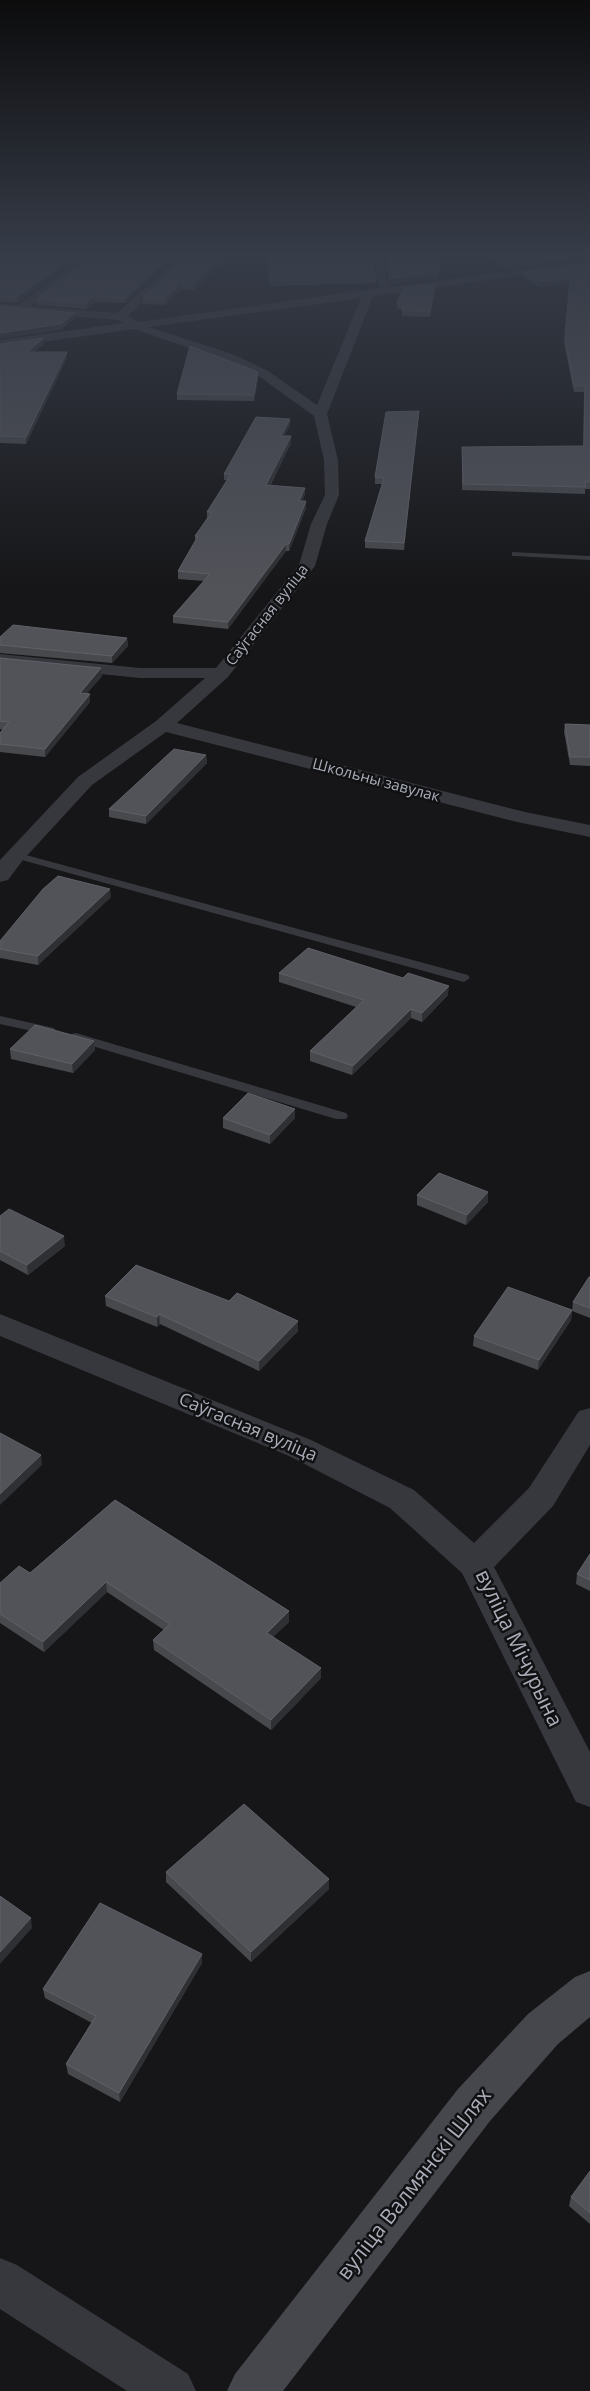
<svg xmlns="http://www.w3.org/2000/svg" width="590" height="2391" font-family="'Open Sans',sans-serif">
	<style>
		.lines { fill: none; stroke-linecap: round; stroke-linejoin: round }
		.lane { fill: #37383d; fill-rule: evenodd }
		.street { fill: #37383d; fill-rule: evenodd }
		.secondary { fill: #45474d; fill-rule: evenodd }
		.wall { fill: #47494d }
		.shaded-wall { fill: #2f3033 }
		.building { fill: #525359; stroke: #5f6168 }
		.labels { text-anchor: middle; stroke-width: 5; stroke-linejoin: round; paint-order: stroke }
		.far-street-label { font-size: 15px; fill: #a8adb8; stroke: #111113 }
		.street-label { font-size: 18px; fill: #a8adb8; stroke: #111113 }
		.near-street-label { font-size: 21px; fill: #a8adb8; stroke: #111113 }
	</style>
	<rect width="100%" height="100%" fill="#161618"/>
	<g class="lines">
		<!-- lane -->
		<path class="lane" d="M512 552 590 556V560L515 556H512Z
			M15 852 468 975 470 978 464 982 460 981 11 857 10 855Z
			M0 1016 54 1028 56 1031 50 1035 0 1024Z
			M76 1033 346 1113 348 1116 346 1119H336L72 1040 70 1037 72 1034Z"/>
		<!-- street -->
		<path class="street" d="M84 256H96L31 306 117 313 179 256H190L128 316 138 322 380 288 376 277V256H386V277L391 287 590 260V266L373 296 327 414 338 460 339 495 327 524 315 566 228 677 177 723 525 812 590 825V837L517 822 166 732 92 785 23 860 8 880 0 882V860L78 777 156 721 205 678H140L0 664V654L140 668H216L299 565 311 524 325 495 324 460 314 416 260 377 227 361 134 329 0 348V340L124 323 117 320 0 310V304L18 305ZM361 298 317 405 268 371 235 355 149 327Z
			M0 1314 311 1440 414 1490 474 1543 529 1488 579 1411 590 1408V1445L553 1506 494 1567 590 1752V1807L576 1802 462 1573 390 1508 289 1456 0 1336Z
			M0 2258 17 2265 188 2374 196 2391H127L0 2309Z"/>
		<!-- secondary -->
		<path class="secondary" d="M590 1971V2017L558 2044 490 2121 283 2391H227L235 2374 458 2089 528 2014 575 1977Z"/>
	</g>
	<!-- wall -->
	<path class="wall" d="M0 256H81L17 303 0 302Z
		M91 256H176L125 303 95 302 87 309 36 305V299Z
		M187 256H228L194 290 181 289 165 305 143 304V298Z
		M267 256H374V272L376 278V283L270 286Z
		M387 256H442L437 279 391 283 388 277Z
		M487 256H570V261L509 269Z
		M590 268V489H585V494L462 490V447L583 446 584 392H574L564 343 570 284 539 287 523 277V272Z
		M435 289 430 317 402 316V310L397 308V302Z
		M44 338V344L34 352H67V358L26 444 0 443V344Z
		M258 378 254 401 177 400V394Z
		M418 417 404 550 365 548V541L382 484H375V477Z
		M290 419V425L284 436 291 443 270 486 305 494 302 501H306V508L289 551H286L228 629 173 623V616L204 581 178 579V571L195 542V536L207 518V512L227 480H224V474Z
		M0 637 127 638 128 646 112 663 0 653Z
		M0 658 101 668 102 676 87 693 90 694V702L45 757 0 752V733L3 730 0 729Z
		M565 724 590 725V766L570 765 564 732Z
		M206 755 207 763 146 824 109 817V809Z
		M111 897 38 965 0 958V941Z
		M279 973 403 978 448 995 422 1022 411 1018 352 1075 310 1061V1051L356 1007 279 982Z
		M94 1041 95 1050 73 1073 11 1059 10 1049Z
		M223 1118H295L270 1144 223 1128Z
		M417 1195 488 1202 466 1225 417 1205Z
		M0 1216 65 1246 28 1275 0 1260Z
		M590 1277V1318L572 1311 573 1302Z
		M105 1296 229 1301 298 1321V1331L259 1371 160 1324 157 1327 106 1306Z
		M572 1310 571 1320 538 1370 473 1346 474 1336Z
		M115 1500 289 1611V1622L273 1637 321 1668V1678L271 1730 154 1650 153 1640 164 1630 107 1592 44 1652 0 1623V1583L30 1573Z
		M590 1554V1591L576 1584 577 1574Z
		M166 1872 329 1889 251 1962 166 1882Z
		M202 1954V1963L120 2102 68 2074 66 2064 92 2023 45 1998 43 1989Z
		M590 2171V2224L569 2206 571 2197Z"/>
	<!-- shaded-wall -->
	<path class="shaded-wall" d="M74 256H81L17 303V297Z
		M170 256H176L125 303V298Z
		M222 256H228L194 290 193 285Z
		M441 256H442L437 279 391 283V278Z
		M570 256V261L509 269 510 264Z
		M570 279V284L539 287 540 281Z
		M181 284V289L165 305 164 299Z
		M435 284V289L430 317V312Z
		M95 296V302L87 309 86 303Z
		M75 313V318L61 330 0 339V333Z
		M44 338V344L27 358V352Z
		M67 352V358L26 444V437Z
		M258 372V378L254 401V395Z
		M419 411 418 417 404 550V543Z
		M290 419V425L281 442V436Z
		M291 436V443L266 492V485Z
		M305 488V494L299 508V501Z
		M306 501V508L289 551V544Z
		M286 544V551L228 629V622Z
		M127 638 128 646 112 663V656Z
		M101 668 102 676 80 701V693Z
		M90 694V702L45 757V749Z
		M206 755 207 763 146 824V816Z
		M110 889 111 897 38 965V956Z
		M449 986 448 995 422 1022V1013Z
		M411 1009V1018L352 1075 353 1066Z
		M94 1041 95 1050 73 1073 72 1064Z
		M295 1109V1118L270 1144V1135Z
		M488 1192V1202L466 1225 467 1215Z
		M64 1236 65 1246 28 1275 27 1265Z
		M572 1310 571 1320 538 1370 539 1360Z
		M159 1314 160 1324 157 1327V1317Z
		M298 1321V1331L259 1371V1361Z
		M41 1455 42 1465 0 1505V1494Z
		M106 1582 107 1592 44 1652 43 1642Z
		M289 1611V1622L267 1643V1633Z
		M321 1668V1678L271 1730V1720Z
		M329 1879V1889L251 1962V1952Z
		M31 1918 32 1928 0 1964V1952Z
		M202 1954V1963L120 2102 119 2093Z"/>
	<!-- building -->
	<path class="building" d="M0 256H74L17 297H0Z
		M91 256H170L125 298 95 296 86 303 36 299Z
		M187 256H222L193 285 181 284 164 299 143 298Z
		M268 256H374V272L376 278 270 281Z
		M388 256H441L438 273 391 278 388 271Z
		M496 256H568L510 264Z
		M589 263 590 268V482H584L586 487 463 484 462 447 584 446 585 386H574L565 338 570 279 540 281 523 272Z
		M435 284 430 312 402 310 403 304 397 302 404 288Z
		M0 306 75 313 61 324 0 333Z
		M44 338 27 352H67L26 437 0 436V344Z
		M190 346 258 372 254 395 177 394Z
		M419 411 404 543 365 541 384 478 375 477 386 412Z
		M256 417 290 419 281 436H291L266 485 305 488 299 501H306L289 544H286L228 622 173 616 210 574 178 571 198 536H195L212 512H207L231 474H224Z
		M13 625 127 638 112 656 0 645V637Z
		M0 658 101 668 80 693 90 694 45 749 0 744V733L9 722 0 721Z
		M565 724 590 725V757H570Z
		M174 749 206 755 146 816 109 809Z
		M58 876 110 889 38 956 0 949V941L43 889Z
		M308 948 403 978 408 973 449 986 422 1013 411 1009 353 1066 310 1051 364 1000 279 973Z
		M35 1025 94 1041 72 1064 10 1049Z
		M248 1093 295 1109 270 1135 223 1118Z
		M439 1173 488 1192 467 1215 417 1195Z
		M9 1209 64 1236 27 1265 0 1251V1216Z
		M136 1265 229 1301 237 1293 298 1321 259 1361 159 1314 157 1317 105 1296Z
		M589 1277H590V1308L573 1302Z
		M508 1287 572 1310 539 1360 474 1336Z
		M0 1433 41 1455 0 1494Z
		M115 1500 289 1611 267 1633 321 1668 271 1720 153 1640 170 1624 106 1582 43 1642 0 1614V1583L19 1566 30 1573Z
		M590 1554V1580L577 1574Z
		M244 1804 329 1879 251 1952 166 1872Z
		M0 1896 31 1918 0 1952Z
		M100 1903 202 1954 119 2093 66 2064 96 2016 43 1989Z
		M590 2171V2213L571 2197Z"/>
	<!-- sky -->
	<linearGradient id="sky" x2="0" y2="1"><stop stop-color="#0c0c0d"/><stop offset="0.43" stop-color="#363c48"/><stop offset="1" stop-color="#363c48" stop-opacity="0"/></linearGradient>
	<rect width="590" height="591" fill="url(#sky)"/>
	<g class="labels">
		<!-- far-street labels -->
		<g class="far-street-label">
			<text transform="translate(267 615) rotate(-52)" y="5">Саўгасная вуліца</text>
			<text transform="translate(376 780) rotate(15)" y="5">Школьны завулак</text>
		</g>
		<!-- street labels -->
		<g class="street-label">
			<text transform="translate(248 1427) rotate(23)" y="6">Саўгасная вуліца</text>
		</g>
		<!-- near-street labels -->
		<g class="near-street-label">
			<text transform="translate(519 1648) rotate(64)" y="7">вуліца Мічурына</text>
			<text transform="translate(414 2184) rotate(-52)" y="7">вуліца Валмянскі Шлях</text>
		</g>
	</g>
</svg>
